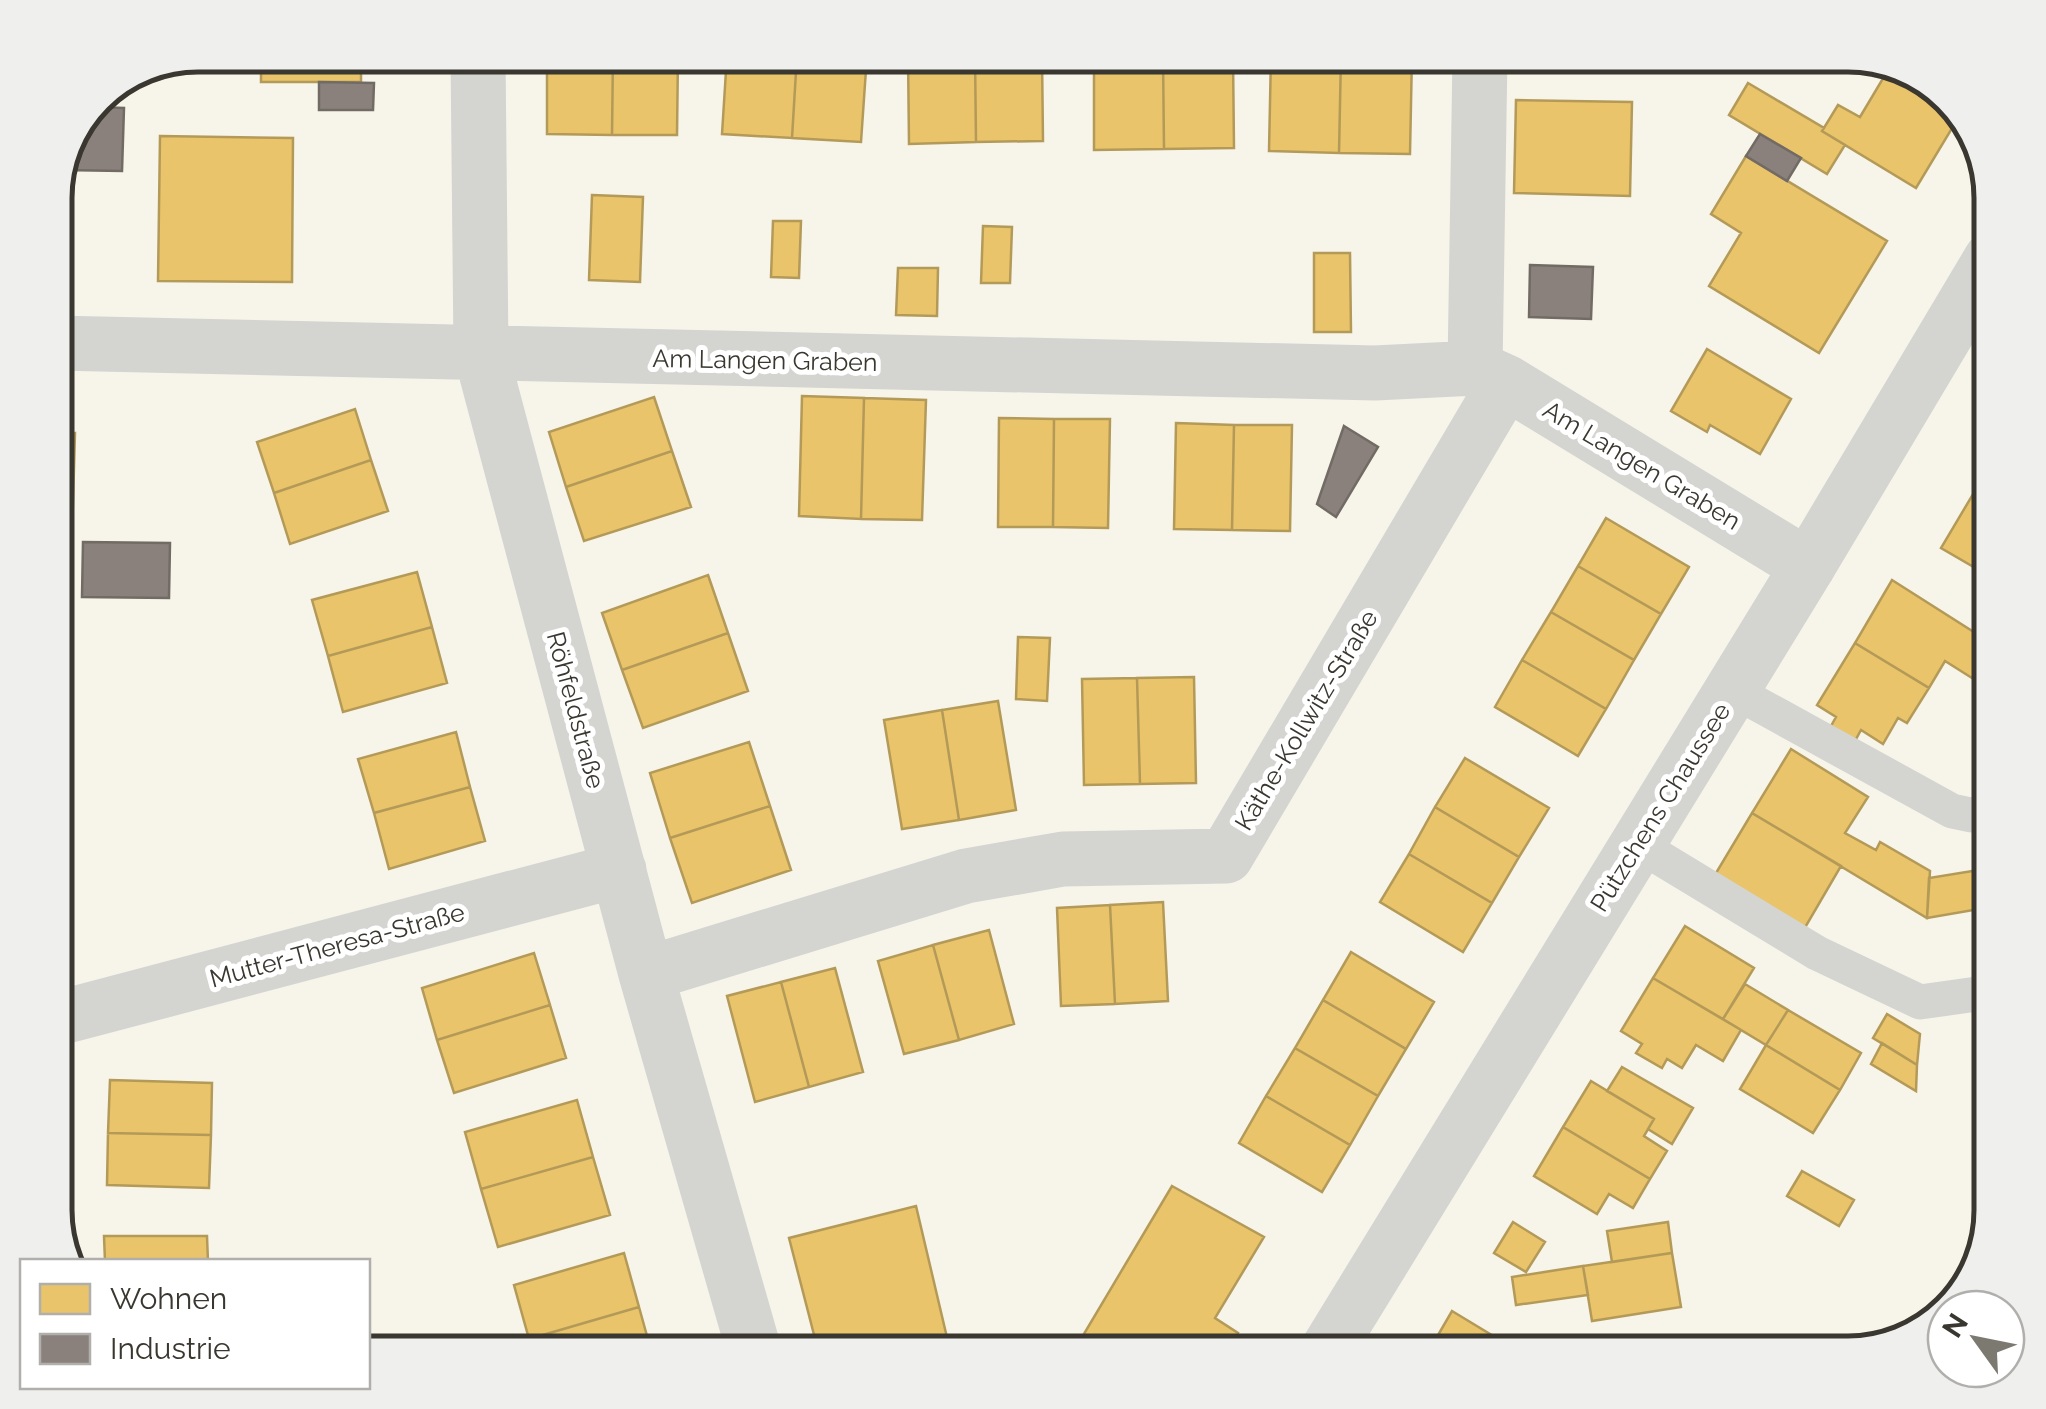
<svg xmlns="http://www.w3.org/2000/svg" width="2046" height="1409" font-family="Raleway,sans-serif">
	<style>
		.homes { fill: #e9c46a; stroke: #b49a58; stroke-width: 2.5 }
		.industry { fill: #8a817c; stroke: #726b65; stroke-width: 2.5 }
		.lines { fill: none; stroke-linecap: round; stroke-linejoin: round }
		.service { stroke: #d4d4d1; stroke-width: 35 }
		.minor { stroke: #d4d4d1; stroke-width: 55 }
		.tertiary { stroke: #d4d4d1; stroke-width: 55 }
		.labels { text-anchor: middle; stroke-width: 10; stroke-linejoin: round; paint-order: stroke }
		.street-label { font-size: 25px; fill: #39372f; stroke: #fff }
		.rim { fill: none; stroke: #39372f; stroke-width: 5 }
	</style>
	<rect width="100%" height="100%" fill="#f7f5e9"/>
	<!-- homes -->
	<path class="homes" d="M261 55H361V82H261Z
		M547 55H613L612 135 547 134Z
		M613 55H678L677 135H612Z
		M727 55H797L792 138 722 134Z
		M797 55H867L861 142 792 138Z
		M908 55H975L976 142 909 144Z
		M975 55H1042L1043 141 976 142Z
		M1094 55H1163L1164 149 1094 150Z
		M1163 55H1233L1234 148 1164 149Z
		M1271 55H1341L1339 153 1269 151Z
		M1341 55H1412L1410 154 1339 153Z
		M1888 70 1960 115 1916 188 1822 131 1838 105 1860 117Z
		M1748 83 1824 128 1822 131 1845 145 1827 174 1729 115Z
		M1516 100 1632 102 1630 196 1514 193Z
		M160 136 293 138 292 282 158 281Z
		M1746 156 1887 241 1819 353 1709 286 1741 233 1711 214Z
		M592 195 643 197 640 282 589 280Z
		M773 221H801L799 278 771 277Z
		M983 226 1012 227 1010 283H981Z
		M1314 253H1350L1351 332H1314Z
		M898 268H938L937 316 896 315Z
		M1707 349 1791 399 1760 454 1710 425 1707 432 1671 411Z
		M802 396 864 398 861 519 799 516Z
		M654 397 672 451 566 487 549 432Z
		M864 398 926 400 922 520 861 519Z
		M355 409 371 460 274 493 257 442Z
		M999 418 1054 419 1053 527H998Z
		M1054 419H1110L1108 528 1053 527Z
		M1176 423 1234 425 1232 530 1174 529Z
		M1234 425H1292L1290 531 1232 530Z
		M55 433H75L72 537 55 536Z
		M672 451 691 507 584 541 566 487Z
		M371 460 388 511 290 544 274 493Z
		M1985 474 1991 478V577L1941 548Z
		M1606 518 1689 567 1661 614 1578 566Z
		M1578 566 1661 614 1634 660 1551 612Z
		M417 572 432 627 328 656 312 600Z
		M708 575 728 633 622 670 602 613Z
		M1892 580 1991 643 1972 678 1945 661 1929 688 1855 643Z
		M1551 612 1634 660 1606 709 1522 660Z
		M432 627 447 683 343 712 328 656Z
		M728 633 748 691 643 728 622 670Z
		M1018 637 1050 638 1047 701 1016 699Z
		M1855 643 1929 688 1907 723 1898 718 1883 744 1861 730 1855 741 1831 726 1836 717 1817 705Z
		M1522 660 1606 709 1578 756 1495 707Z
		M1194 677 1196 783 1140 784 1137 678Z
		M1137 678 1140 784 1084 785 1082 679Z
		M998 701 1016 810 959 820 942 710Z
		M942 710 959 820 902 829 884 720Z
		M456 732 470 787 374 813 358 759Z
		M749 742 770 806 670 838 650 773Z
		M1791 749 1868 797 1845 833 1876 850 1880 842 1930 871 1927 918 1752 813Z
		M1465 758 1549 808 1519 857 1435 807Z
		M470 787 485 841 389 869 374 813Z
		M770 806 791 870 692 903 670 838Z
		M1435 807 1519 857 1492 903 1409 854Z
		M1752 813 1841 866 1803 931 1713 878Z
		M1409 854 1492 903 1463 952 1380 902Z
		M1991 868V907L1927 918 1929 878Z
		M1163 902 1168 1001 1115 1004 1110 905Z
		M1110 905 1115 1004 1061 1006 1057 908Z
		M1685 926 1754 968 1723 1019 1653 978Z
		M989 930 1014 1024 959 1040 933 945Z
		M933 945 959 1040 904 1054 878 961Z
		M1351 952 1434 1002 1406 1049 1323 1000Z
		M534 953 550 1005 437 1040 422 988Z
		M835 968 863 1072 809 1087 781 982Z
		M1653 978 1741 1030 1723 1061 1696 1045 1682 1068 1667 1059 1662 1068 1636 1053 1642 1044 1621 1031Z
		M781 982 809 1087 755 1102 727 996Z
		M1745 984 1788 1010 1766 1045 1723 1019Z
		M1323 1000 1406 1049 1378 1096 1295 1048Z
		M550 1005 566 1058 454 1093 437 1040Z
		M1788 1010 1861 1053 1840 1090 1766 1045Z
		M1887 1014 1920 1034 1917 1065 1873 1038Z
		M1882 1043 1917 1065 1916 1091 1871 1064Z
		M1766 1045 1840 1090 1813 1133 1740 1089Z
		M1295 1048 1378 1096 1350 1145 1266 1096Z
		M1622 1067 1693 1108 1672 1144 1648 1129 1654 1119 1607 1091Z
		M110 1080 212 1083 211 1135 108 1133Z
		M1591 1081 1654 1119 1644 1136 1667 1151 1650 1179 1563 1127Z
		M1266 1096 1350 1145 1322 1192 1239 1143Z
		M577 1100 593 1157 481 1189 465 1132Z
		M1563 1127 1650 1179 1633 1208 1609 1194 1597 1214 1534 1176Z
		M108 1133 211 1135 209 1188 107 1185Z
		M593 1157 610 1215 498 1247 481 1189Z
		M1802 1171 1854 1200 1839 1226 1787 1196Z
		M1172 1186 1264 1237 1215 1318 1238 1333 1226 1354H1072Z
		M916 1206 949 1346 921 1354H819L789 1238Z
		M1513 1222 1545 1242 1526 1272 1494 1253Z
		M1668 1222 1672 1253 1612 1262 1607 1231Z
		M104 1236H207L208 1262H105Z
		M624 1253 639 1307 529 1339 514 1285Z
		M1672 1253 1681 1307 1592 1321 1583 1266Z
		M1583 1266 1588 1295 1516 1305 1512 1277Z
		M639 1307 652 1354H533L529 1339Z
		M1452 1311 1518 1351 1516 1354H1427Z
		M1627 1345 1628 1354H1586V1350Z
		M1683 1346 1684 1354H1629Z"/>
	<!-- industry -->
	<path class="industry" d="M319 82 374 83 373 110H319Z
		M93 107 124 108 122 171 64 170Z
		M1760 134 1801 158 1787 181 1746 156Z
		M1530 265 1593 267 1591 319 1529 317Z
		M1344 426 1378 447 1336 517 1317 504Z
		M83 542 170 543 169 598 82 597Z"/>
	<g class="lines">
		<!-- service -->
		<path class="service" d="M1732 690 1952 811 1971 815 1991 811
			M1637 844 1817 953 1920 1002 1991 992"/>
		<!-- minor -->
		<path class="minor" d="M478 55 481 353 646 974 755 1354
			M55 343 1375 373 1475 368 1506 382 1808 566
			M1475 368 1480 55
			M646 974 966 876 1063 859 1226 856 1506 382
			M55 1019 619 870"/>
		<!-- tertiary -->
		<path class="tertiary" d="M1325 1354 1808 566 1991 259"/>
	</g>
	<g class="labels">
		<!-- street labels -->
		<g class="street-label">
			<text transform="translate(765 360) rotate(1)" y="9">Am Langen Graben</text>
			<text transform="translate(1642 465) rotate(31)" y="9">Am Langen Graben</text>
			<text transform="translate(576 710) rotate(75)" y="9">Röhfeldstraße</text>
			<text transform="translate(1306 720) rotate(-59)" y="9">Käthe-Kollwitz-Straße</text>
			<text transform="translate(1660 807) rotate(-58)" y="9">Pützchens Chaussee</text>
			<text transform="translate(337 945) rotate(-15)" y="9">Mutter-Theresa-Straße</text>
		</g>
	</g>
	<!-- crop -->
	<path d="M0 0H2046V1409H0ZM198 72H1848A126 126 0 0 1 1974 198V1210A126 126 0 0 1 1848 1336H198A126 126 0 0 1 72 1210V198A126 126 0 0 1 198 72Z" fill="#efefee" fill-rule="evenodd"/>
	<path class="rim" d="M198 72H1848A126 126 0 0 1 1974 198V1210A126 126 0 0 1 1848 1336H198A126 126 0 0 1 72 1210V198A126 126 0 0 1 198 72Z"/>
	<!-- legend -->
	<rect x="20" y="1259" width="350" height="130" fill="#ffffff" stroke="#b0afac" stroke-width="2.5"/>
	<rect x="40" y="1284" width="50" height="30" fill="#e9c46a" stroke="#b0afac" stroke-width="2.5"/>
	<text x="110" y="1309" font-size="30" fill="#39372f">Wohnen</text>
	<rect x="40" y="1334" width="50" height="30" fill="#8a817c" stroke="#b0afac" stroke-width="2.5"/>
	<text x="110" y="1359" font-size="30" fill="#39372f">Industrie</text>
	<!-- north arrow -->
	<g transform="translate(1976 1339) rotate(303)"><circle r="48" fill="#ffffff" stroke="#b0afac" stroke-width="2.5"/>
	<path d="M0-8L18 38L0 25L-18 38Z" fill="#7c7a70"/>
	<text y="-15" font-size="28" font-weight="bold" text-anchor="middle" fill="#39372f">N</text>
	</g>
</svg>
